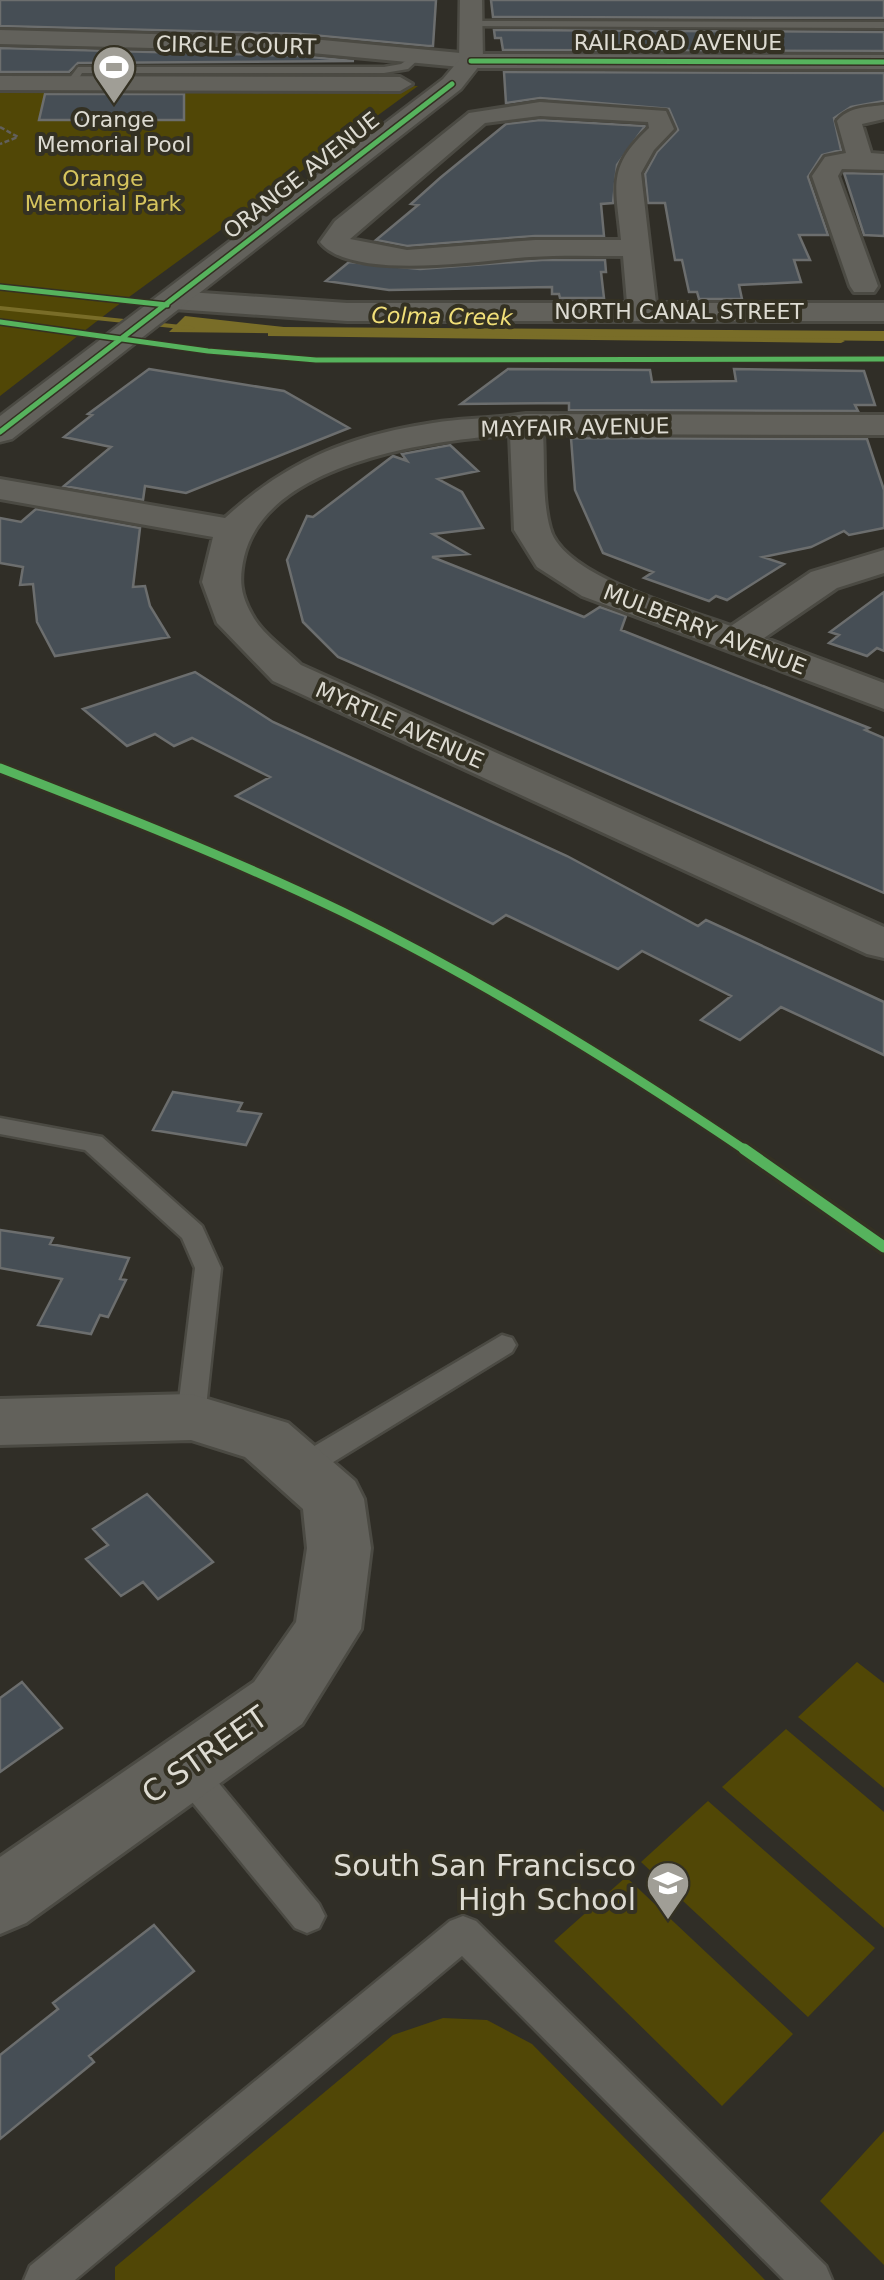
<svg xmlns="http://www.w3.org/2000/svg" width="884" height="2280" font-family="'DejaVu Sans',sans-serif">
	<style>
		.green { fill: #514706 }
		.water { fill: #796d28 }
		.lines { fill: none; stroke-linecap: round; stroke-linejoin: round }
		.stream { fill: #796d28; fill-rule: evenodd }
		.building { fill: #464e55; stroke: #6c6e6e; stroke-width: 2.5 }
		.service-casing { stroke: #4b4a43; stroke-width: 5 }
		.minor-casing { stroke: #4b4a43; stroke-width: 6 }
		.tertiary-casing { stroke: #4b4a43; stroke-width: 5 }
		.path { stroke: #62605c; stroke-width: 2.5; stroke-dasharray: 5 2.5; stroke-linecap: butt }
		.service { fill: #62615b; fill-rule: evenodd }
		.minor { fill: #62615b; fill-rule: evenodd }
		.tertiary { fill: #62615b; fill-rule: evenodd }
		.cycleway-far2-casing { stroke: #343123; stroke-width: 8 }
		.cycleway-far1-casing { stroke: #343123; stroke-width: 14 }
		.cycleway-casing { stroke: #343123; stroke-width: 18 }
		.cycleway-far2 { stroke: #56b35d; stroke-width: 5 }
		.cycleway-far1 { stroke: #56b35d; stroke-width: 9 }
		.cycleway { stroke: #56b35d; stroke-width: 11 }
		.labels { text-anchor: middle; stroke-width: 8; stroke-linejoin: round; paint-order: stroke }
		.far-street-label { font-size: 22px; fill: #dddbd2; stroke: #343123 }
		.far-poi-label { font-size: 22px; fill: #dddbd2; stroke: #343123 }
		.far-park-label { font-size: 22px; fill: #d6c45d; stroke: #343123 }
		.far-water-label { font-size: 22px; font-style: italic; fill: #f1df78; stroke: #343123 }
		.near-street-label { font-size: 30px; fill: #dddbd2; stroke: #343123 }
		.near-poi-label { font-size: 30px; fill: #dddbd2; stroke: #343123; text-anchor: end }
	</style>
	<rect width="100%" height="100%" fill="#302e27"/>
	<!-- green -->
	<path class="green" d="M418 86 114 308 0 396V87Z
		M857 1662 884 1683V1788L798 1717Z
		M786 1729 884 1812V1928L722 1787Z
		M708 1801 875 1948 808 2017 641 1862Z
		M626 1877 793 2034 722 2106 554 1941Z
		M443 2018 487 2020 532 2044 765 2280H115V2267L393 2035Z
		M884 2131V2265L820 2201Z"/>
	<!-- water -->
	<path class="water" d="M185 316 284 327 884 331V341L169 332Z"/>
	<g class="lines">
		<!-- stream -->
		<path class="stream" d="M0 306 191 326 195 328 191 330 0 310Z
			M271 332 841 339 845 341 841 343 268 336V332Z"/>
	</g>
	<!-- building -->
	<path class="building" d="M0 0H436L433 46H428L301 34 0 26Z
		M491 0H884V18L493 17Z
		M494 30 884 32V51L503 50 501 38H495Z
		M0 48 301 56 354 61 78 63 69 72H0Z
		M504 72 884 73V101L851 107 834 118 841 150 822 155 808 177 828 235H799L810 260H794L801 282 739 285 742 299H699L697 292H689L682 260H675L665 203H648L645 174 657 152 678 130 669 109 540 98 506 103Z
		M45 94H184V120H39Z
		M540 120 645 126 617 165 613 203 601 204 604 236H535L407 246 376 240 418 205 411 204 440 178 506 124Z
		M844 173 884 174V236L864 235Z
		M542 260H605L606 272H601L604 298H560L559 294H552V287L389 290 326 281 349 262 420 269Z
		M149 369 284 391 349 428 186 493 145 486 143 500 64 486 111 447 64 437 92 415 88 414Z
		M508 369 650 370 652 382 736 381 734 369 864 371 875 405H855L858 411 569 410V403L461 404Z
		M571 438 867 439 884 490V528L849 535 844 531 811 547 763 557 784 564 727 600 716 596 709 601 644 578 653 572 603 553 575 490Z
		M450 445 478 471 438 479 462 492 483 528 433 534 468 554 432 557 584 617 600 607 626 616 621 630 869 728 865 730 884 738V893L338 657 303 622 287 560 307 516 313 517 393 456 407 461 402 454Z
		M36 509 140 528 133 587 145 586 150 606 169 637 55 656 37 622 33 584 20 585 23 567 0 563V518L21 522Z
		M884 592V651L877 648 867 656 829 643 839 635 830 632Z
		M195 672 273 722 567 856 698 926 706 920 884 1002V1055L781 1007 740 1040 701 1020 731 996 642 951 618 969 506 915 493 924 236 796 270 777 192 738 174 746 155 734 127 746 83 709Z
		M173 1092 242 1103 238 1111 261 1114 246 1145 153 1130Z
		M0 1230 53 1238 50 1244 129 1258 120 1279 126 1280 108 1317 100 1315 91 1334 38 1325 62 1279 0 1268Z
		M147 1494 213 1562 158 1599 143 1582 121 1596 86 1559 108 1545 93 1529Z
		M22 1682 62 1728 0 1772V1698Z
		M154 1925 194 1971 89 2056 94 2062 0 2139V2055L58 2009 53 2003Z"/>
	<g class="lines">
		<!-- service casing -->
		<g class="service-casing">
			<path id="service" d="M472 21 884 22V28L468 26Z
				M416 54 421 57 408 69 384 73H82L75 85 66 83 78 67H384L401 64Z
				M0 1118 102 1137 202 1226 221 1268 205 1417 201 1425 191 1428 181 1425 177 1417 195 1268 182 1238 85 1150 0 1134Z
				M502 1335 512 1338 516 1345 512 1352 309 1477 299 1481 289 1477 284 1469 289 1461Z
				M186 1754 198 1758 319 1904 325 1916 319 1928 307 1933 295 1928 174 1780 169 1769 174 1758Z
				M463 1916 476 1921 826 2266 832 2280H784L462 1956 75 2280H24L30 2266 450 1921Z"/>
		</g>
		<!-- minor casing -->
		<g class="minor-casing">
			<path id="minor" d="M0 30 301 38 471 54 884 55V69L471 68 301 52 0 44Z
				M0 76 400 77 412 84 400 91 0 90Z
				M540 102 666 111 674 129 654 150 641 173 656 303H884V321H347L174 309 164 306 159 300 164 294 174 291 347 303H627L623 256C592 256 561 255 530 257 484 260 351 282 320 242L335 221 469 113ZM540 116 648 122 649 128C606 168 616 186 621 240H535L407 250 350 239 485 123Z
				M884 105V119L862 124 871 153 884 154V170L842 169 838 176 878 286 874 292H854L850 286 812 176 825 157 846 153 837 121C848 107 867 107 884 105Z
				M526 414 884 415V435L543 434C545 464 542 500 550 528 562 577 687 610 731 626L811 572 884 550V573L837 588 764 638 884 683V709L582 596 537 567 514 530 510 435C430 440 266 463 244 557 239 579 240 594 252 615 262 634 286 650 301 665L884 927V958L867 954 273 681 217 623 202 582 213 537 0 499V479L225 518C288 460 349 436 433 423 464 418 495 419 526 414Z
				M191 1394 288 1423 355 1481 364 1499 371 1548 361 1629 302 1724 26 1923 0 1934V1857L254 1682 296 1622 307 1548 303 1509 245 1457 191 1440 0 1445V1399Z"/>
		</g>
		<!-- tertiary casing -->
		<g class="tertiary-casing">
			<path id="tertiary" d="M460 0H482L483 61 461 89 12 439 0 442V416L443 79 459 60Z"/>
		</g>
		<!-- path -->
		<path class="path" d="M0 127 18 137 0 144"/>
		<!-- service -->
		<use href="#service" class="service"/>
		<!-- minor -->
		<use href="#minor" class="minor"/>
		<!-- tertiary -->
		<use href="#tertiary" class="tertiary"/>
		<!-- cycleway-far2 casing -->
		<g class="cycleway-far2-casing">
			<path id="cycleway-far2" d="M471 61 884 62
				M0 287 167 305
				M0 322 208 351 316 360 884 359
				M0 432 452 84"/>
		</g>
		<!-- cycleway-far1 casing -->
		<g class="cycleway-far1-casing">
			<path id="cycleway-far1" d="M0 768C116 813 231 858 343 912 484 981 618 1064 748 1152"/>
		</g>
		<!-- cycleway casing -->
		<g class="cycleway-casing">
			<path id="cycleway" d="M744 1149 884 1247"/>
		</g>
		<!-- cycleway-far2 -->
		<use href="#cycleway-far2" class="cycleway-far2"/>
		<!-- cycleway-far1 -->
		<use href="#cycleway-far1" class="cycleway-far1"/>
		<!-- cycleway -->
		<use href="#cycleway" class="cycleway"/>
	</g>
	<!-- icons -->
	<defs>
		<g id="stadium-pin" transform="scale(2.25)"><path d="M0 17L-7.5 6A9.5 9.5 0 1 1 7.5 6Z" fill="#a09e96" stroke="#343123"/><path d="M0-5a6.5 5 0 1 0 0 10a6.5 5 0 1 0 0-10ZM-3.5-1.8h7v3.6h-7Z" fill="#fff"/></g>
		<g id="school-pin" transform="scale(2.25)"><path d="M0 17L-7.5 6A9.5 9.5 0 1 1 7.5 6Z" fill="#a09e96" stroke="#343123"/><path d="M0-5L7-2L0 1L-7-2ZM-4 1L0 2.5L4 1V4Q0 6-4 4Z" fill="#fff"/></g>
	</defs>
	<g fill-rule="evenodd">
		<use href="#stadium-pin" x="114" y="67"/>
		<use href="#school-pin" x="668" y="1883"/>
	</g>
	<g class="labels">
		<!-- far-street labels -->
		<g class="far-street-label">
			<text x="678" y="50">RAILROAD AVENUE</text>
			<text transform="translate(236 45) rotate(1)" y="8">CIRCLE COURT</text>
			<text transform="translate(301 175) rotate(-38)" y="8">ORANGE AVENUE</text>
			<text x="679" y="319">NORTH CANAL STREET</text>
			<text transform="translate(575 427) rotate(-1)" y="8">MAYFAIR AVENUE</text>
			<text transform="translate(705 629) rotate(21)" y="8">MULBERRY AVENUE</text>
			<text transform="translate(400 725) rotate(24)" y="8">MYRTLE AVENUE</text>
		</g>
		<!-- far-poi labels -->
		<g class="far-poi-label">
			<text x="114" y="127">Orange<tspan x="114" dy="25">Memorial Pool</tspan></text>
		</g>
		<!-- far-park labels -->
		<g class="far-park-label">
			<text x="103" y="186">Orange<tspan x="103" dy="25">Memorial Park</tspan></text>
		</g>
		<!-- far-water labels -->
		<g class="far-water-label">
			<text transform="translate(442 316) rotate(1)" y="8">Colma Creek</text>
		</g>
		<!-- near-street labels -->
		<g class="near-street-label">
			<text transform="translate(205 1755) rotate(-35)" y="10">C STREET</text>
		</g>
		<!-- near-poi labels -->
		<g class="near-poi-label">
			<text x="636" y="1876">South San Francisco<tspan x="636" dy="34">High School</tspan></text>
		</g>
	</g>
</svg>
